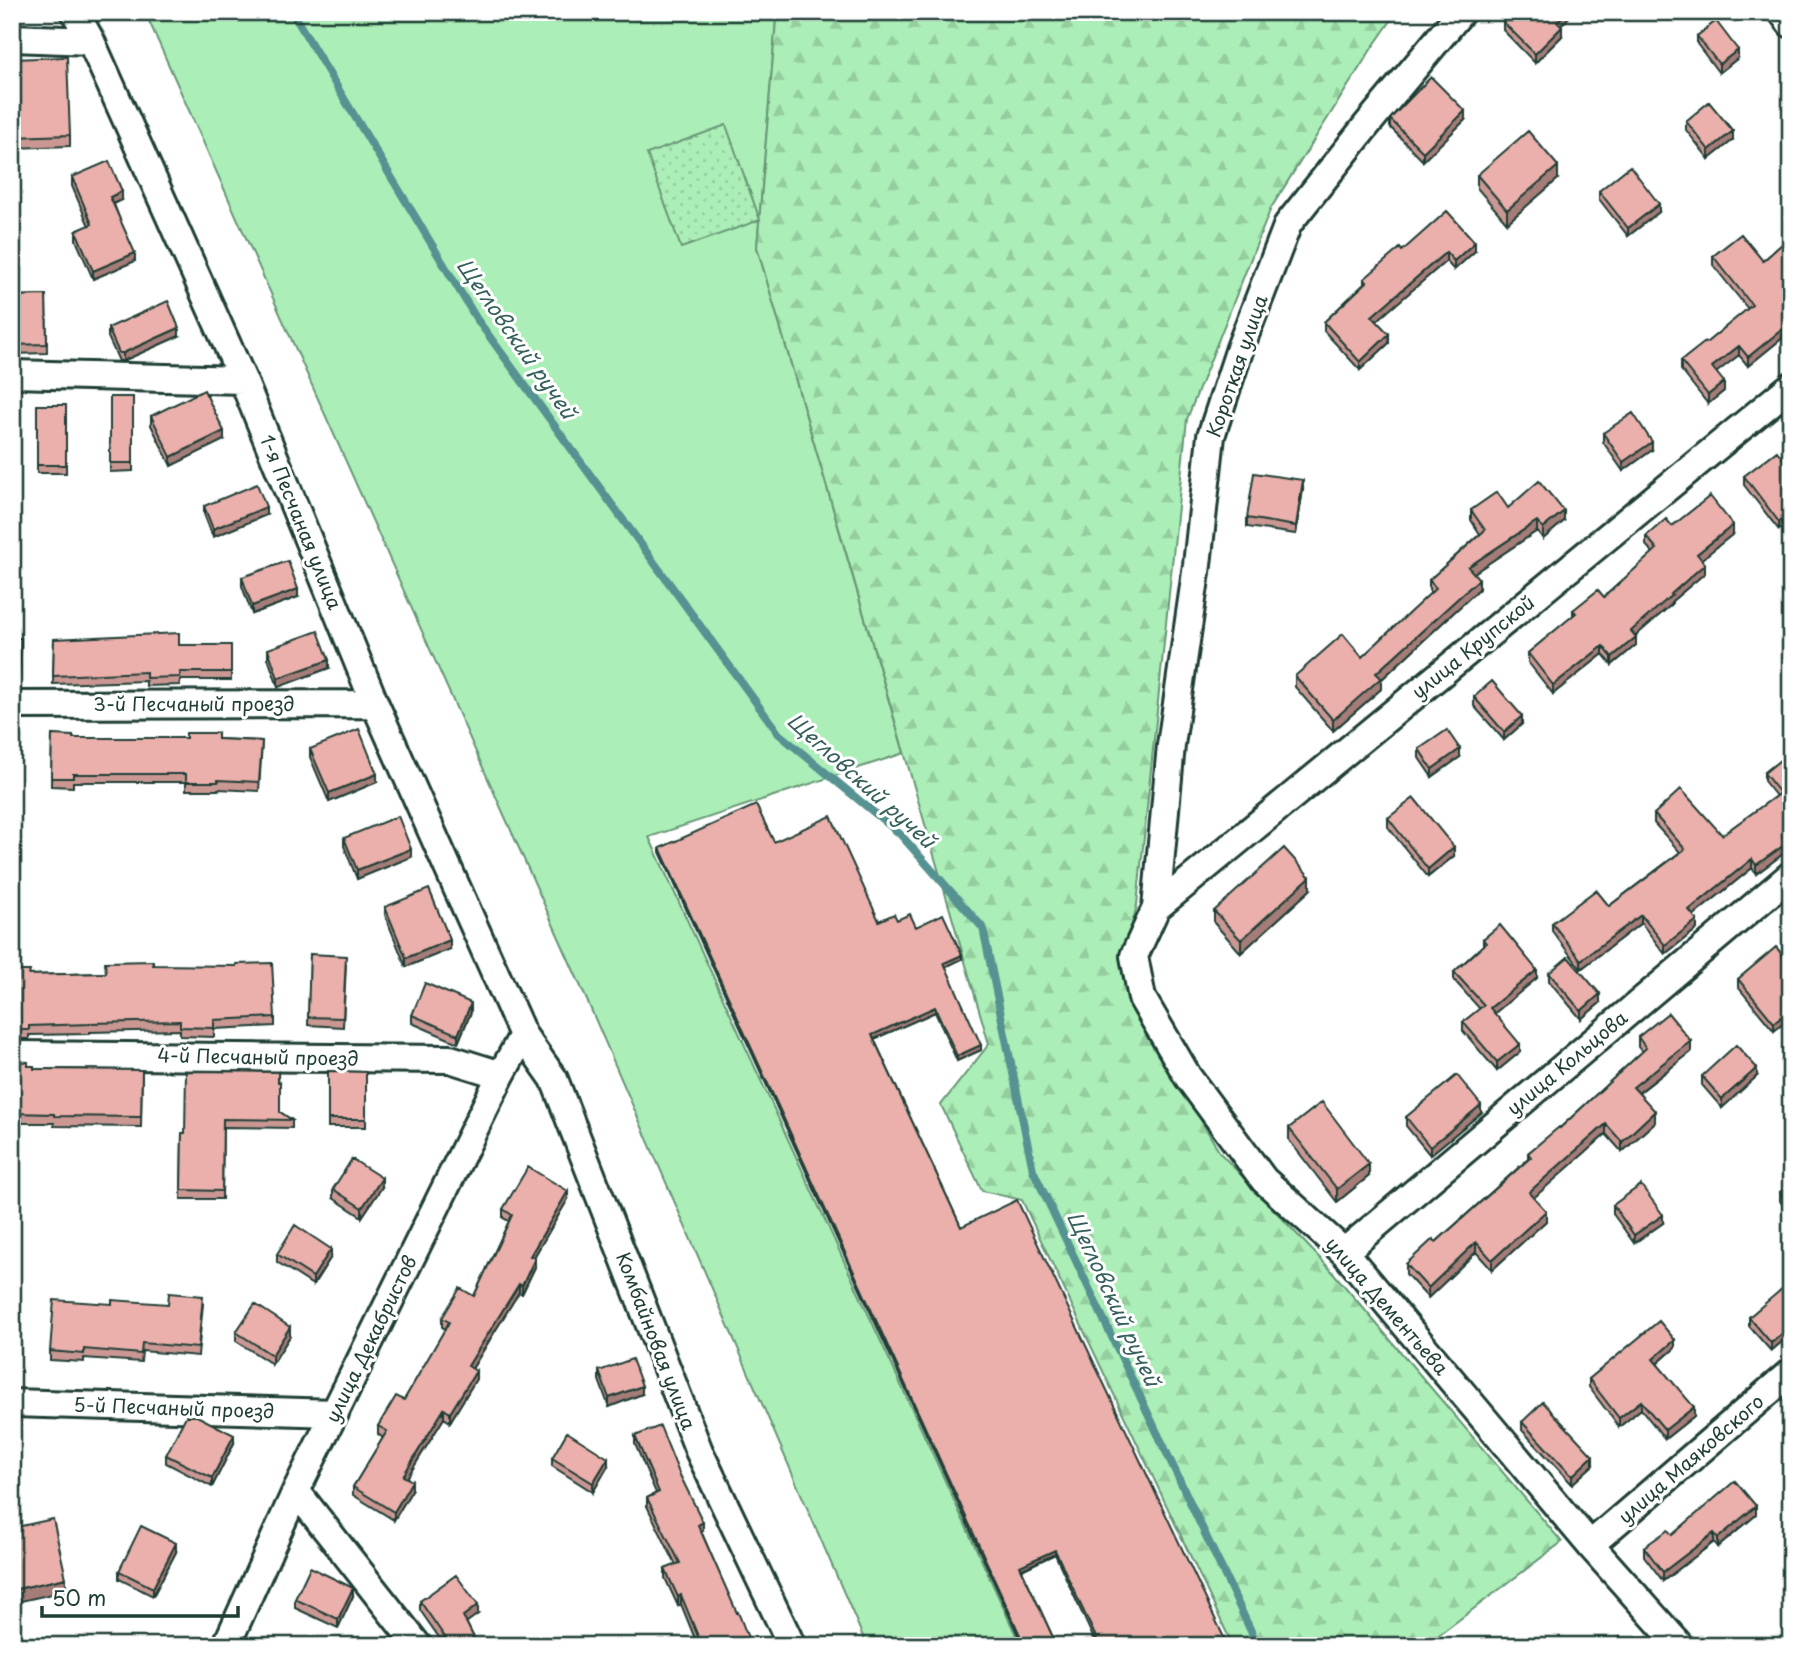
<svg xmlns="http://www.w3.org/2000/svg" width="1803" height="1658" font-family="'Playpen Sans',sans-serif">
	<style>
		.grass { fill: #aceeb7; stroke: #669676; stroke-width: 2 }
		.forest { fill: url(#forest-firs); stroke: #669676; stroke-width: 2 }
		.park { fill: url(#park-dots); stroke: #669676; stroke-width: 2 }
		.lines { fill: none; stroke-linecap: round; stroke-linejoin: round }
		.stream { stroke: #559291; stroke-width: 8 }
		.minor-casing { stroke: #1f3d34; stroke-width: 32 }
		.minor { stroke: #fff; stroke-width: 26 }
		.wall { fill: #ca9793; stroke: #1f3d34; stroke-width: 2 }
		.shaded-wall { fill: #a47b78; stroke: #1f3d34; stroke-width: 2 }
		.building { fill: #ebb0ab; stroke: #1f3d34; stroke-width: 2 }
		.labels { text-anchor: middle; stroke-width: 6; stroke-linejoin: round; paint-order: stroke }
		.street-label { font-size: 19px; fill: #1f3d34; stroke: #fff }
		.water-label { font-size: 21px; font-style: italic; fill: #36605b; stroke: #fff }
	</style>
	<defs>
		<pattern id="forest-firs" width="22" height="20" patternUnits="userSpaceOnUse" patternTransform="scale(1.75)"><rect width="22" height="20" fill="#aceeb7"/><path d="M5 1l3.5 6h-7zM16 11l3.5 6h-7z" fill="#94cd9e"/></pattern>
		<pattern id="park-dots" width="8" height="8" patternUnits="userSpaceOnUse" patternTransform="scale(1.75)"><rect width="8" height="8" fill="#aceeb7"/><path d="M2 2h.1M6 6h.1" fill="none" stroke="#94cd9e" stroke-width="1.8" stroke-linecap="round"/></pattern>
	</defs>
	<rect width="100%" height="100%" fill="#fff"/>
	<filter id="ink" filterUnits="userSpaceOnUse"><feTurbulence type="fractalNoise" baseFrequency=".0143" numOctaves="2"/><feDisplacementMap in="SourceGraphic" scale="14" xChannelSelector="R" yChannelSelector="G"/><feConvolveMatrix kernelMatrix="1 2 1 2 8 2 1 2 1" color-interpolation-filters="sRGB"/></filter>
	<g filter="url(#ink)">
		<!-- grass -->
		<path class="grass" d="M145 12H771L776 20 757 247 904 753 649 837 1021 1646H867L590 1007Z"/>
		<!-- forest -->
		<path class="forest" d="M771 12H1397L1372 48 1271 208 1187 419 1137 905 1127 944 1149 1030 1220 1153 1330 1269 1562 1542 1427 1644V1646H1233L1022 1200 982 1191 941 1105 989 1044 757 247 776 20Z"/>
		<!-- park -->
		<path class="park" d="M726 125 760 220 681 248 647 154Z"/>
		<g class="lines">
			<!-- stream -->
			<path class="stream" d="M292 12 476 318 779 734 900 834 983 928 1033 1170 1258 1646"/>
			<!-- minor casing -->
			<g class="minor-casing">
				<path id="minor" d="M75 12 91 41 243 380 375 704 456 886 523 1035 554 1079 699 1451 792 1646
					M1461 12 1366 126 1288 224 1240 348 1211 436 1197 565 1171 745 1156 908 1134 956 1142 998 1188 1077 1264 1180 1344 1252 1590 1545 1680 1646
					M1782 12 1791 24
					M12 38 91 41
					M12 374 243 380
					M12 705 375 704
					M1156 908 1791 386
					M12 1055 450 1059 501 1075
					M1344 1252 1791 875
					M12 1403 335 1413
					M296 1491 418 1646
					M1590 1545 1791 1372
					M226 1646 296 1491 501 1075 523 1035"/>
			</g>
			<!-- minor -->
			<use href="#minor" class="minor"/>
		</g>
		<!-- wall -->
		<path class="wall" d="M1503 22 1562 36 1535 63 1503 30Z
			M1697 36 1738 58 1719 73 1697 44Z
			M12 59 70 135V146L12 148Z
			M1390 119 1465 120 1423 161 1390 127Z
			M1686 121 1733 140 1709 159 1686 130Z
			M1477 175 1558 179 1507 223 1477 188Z
			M72 177 122 200 114 204 135 261 93 279 76 240V231L89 226 72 186Z
			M1599 191 1659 212 1628 236 1599 199Z
			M1791 236V331L1748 366 1739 355 1716 372 1724 391 1708 404 1681 370V361L1706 343 1748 309 1713 265V256L1763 261Z
			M1402 251H1475L1454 270 1446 261 1376 321 1389 343 1360 370 1324 331V322L1364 284V279Z
			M46 295 47 353 12 354V296Z
			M108 328 179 336 123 361H119L108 337Z
			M110 397H133V471L110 472Z
			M37 405H66V473H37Z
			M151 416 224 440 171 466 151 425Z
			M1603 433 1652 450 1623 471 1603 442Z
			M1791 469V521L1779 530 1744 485V476Z
			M1303 489 1296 534 1247 527V518Z
			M204 506 266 515 213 537 204 514Z
			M1508 508 1564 521 1543 539 1537 531 1474 573 1479 589 1381 680V689L1333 731 1295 687V676L1362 657 1431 593 1429 590V580L1480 534 1471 520V510Z
			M1672 526 1733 534 1701 559 1705 573 1672 601V604L1635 636 1636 645 1612 665 1603 654 1553 694 1528 662V653L1573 616V610L1604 597 1653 553 1646 545V536Z
			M242 577 298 597 252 614 242 586Z
			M21 638 19 680H12V639Z
			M54 639 179 645H231V680H180V685L146 686V681L53 684Z
			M268 649 329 668 278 687 268 658Z
			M1474 697 1522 724 1504 740 1474 706Z
			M52 735 73 738 218 739 262 741 259 791 218 789V790H186V782H73V787L51 786Z
			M310 749 377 782 329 802 310 757Z
			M1419 749 1460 757 1432 777 1419 758Z
			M1791 752V837L1786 841 1787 851 1756 874 1752 868 1693 916 1697 929 1665 954 1641 923 1581 969 1552 931V923L1609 906 1680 852 1654 823V814L1722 835 1776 796 1764 781V773Z
			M1388 818 1454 856 1428 877 1388 827Z
			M344 838 411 857 357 879 344 846Z
			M774 842 879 921 897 920 962 959 945 967 981 1050 957 1061 935 1012 874 1039 961 1227 1228 1646H1097L1055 1554 1022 1570 1057 1646H1023L660 852V848Z
			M1310 890 1241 953 1214 923V911Z
			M385 907 450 949 406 967 385 915Z
			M1483 939 1537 978 1494 1013 1520 1052 1497 1071 1463 1031V1022L1480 1009 1454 980V972L1483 945Z
			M310 954 346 964 343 1027 308 1025Z
			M153 965 275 1017V1026L214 1029V1037L180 1036V1030L90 1032V1034L29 1035V1039H12V971L29 975 105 973Z
			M1791 965V1017L1774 1031 1738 987V979Z
			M1549 973 1600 1003 1581 1019 1549 981Z
			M471 1012 458 1043 412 1023V1015Z
			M1638 1037 1691 1052 1639 1093 1655 1122 1622 1152 1606 1134 1534 1197 1546 1221 1492 1270 1476 1252 1428 1298 1406 1274V1264L1436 1242 1528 1159V1153L1560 1128 1642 1052 1638 1047Z
			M12 1061 34 1069 142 1070 141 1127 54 1126V1123H12Z
			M328 1071 366 1072V1127H328Z
			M278 1072 280 1112 292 1120V1128L223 1127 222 1199H181L182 1133H185Z
			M1702 1076H1757L1722 1108 1702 1085Z
			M1481 1113 1430 1155 1406 1126V1117Z
			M1289 1128 1369 1176 1337 1202 1289 1140Z
			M1791 1185V1216L1780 1201V1192Z
			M382 1187 362 1217 333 1198V1189Z
			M568 1199 534 1257 535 1267 522 1294 519 1292 472 1369 476 1379 450 1422 444 1418 407 1478 412 1490 394 1520 353 1495V1487L383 1438 378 1434V1426L404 1400 446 1329 442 1327V1318L474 1296 509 1221 503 1218V1209Z
			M1613 1205 1663 1223 1634 1243 1613 1214Z
			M277 1254 331 1257 313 1285 277 1262Z
			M1791 1283V1334L1771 1351 1749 1326V1317Z
			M112 1304H203L198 1356 142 1351 141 1362 84 1358V1362L50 1360V1351Z
			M236 1332 290 1336 272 1364 236 1341Z
			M1675 1348 1657 1364 1694 1416 1665 1439 1641 1409 1619 1427 1589 1387V1379Z
			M599 1371 642 1394 609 1407 599 1380Z
			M1522 1422 1593 1465 1572 1484 1522 1430Z
			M635 1436 703 1530 701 1531 750 1646H698L681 1604 678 1606 665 1578V1569L676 1565 647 1506V1498L656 1493 635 1444Z
			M234 1443 212 1487 166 1463V1455Z
			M552 1458 608 1466 593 1492 552 1466Z
			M1756 1515 1718 1547 1714 1542 1663 1581 1644 1556V1547L1672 1535Z
			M176 1552 153 1596 119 1579V1571Z
			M353 1596 338 1628 295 1608V1599Z
			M420 1601 478 1614 466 1622 478 1646H445L420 1610Z"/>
		<!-- shaded-wall -->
		<path class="shaded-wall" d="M1566 12H1574L1557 30V22Z
			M1562 27V36L1535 63V54Z
			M1738 50V58L1719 73V64Z
			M1465 111V120L1423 161V152Z
			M1733 131V140L1709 159V150Z
			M1558 166V179L1507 223V210Z
			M122 191V200L110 205V197Z
			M1659 204V212L1628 236V228Z
			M1475 242V251L1454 270V261Z
			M1446 252V261L1372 325V316Z
			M135 253V261L93 279V271Z
			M1791 322V331L1748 366V357Z
			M179 328V336L123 361V353Z
			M1389 334V343L1360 370V362Z
			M1739 346V355L1712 376V367Z
			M1724 382V391L1708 404V395Z
			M224 431V440L171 466V457Z
			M1652 442V450L1623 471V462Z
			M1303 480V489L1296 534V526Z
			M266 507V515L213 537V529Z
			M1564 511V521L1543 539V528Z
			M1791 513V521L1779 530V522Z
			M1537 521V531L1468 577V567Z
			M1733 525V534L1697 563V554Z
			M1705 564V573L1672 601V604L1631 640V631L1671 594Z
			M1479 579V589L1381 680V689L1333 731V720L1376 673Z
			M298 589V597L252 614V606Z
			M1636 637V645L1612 665V657Z
			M1603 646V654L1553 694V685Z
			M329 660V668L278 687V678Z
			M1522 716V724L1504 740V732Z
			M1460 749V757L1432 777V769Z
			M377 774V782L329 802V793Z
			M1791 829V837L1782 844V836Z
			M1787 843V851L1756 874V865Z
			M1454 847V856L1428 877V869Z
			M411 849V857L357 879V870Z
			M1752 859V868L1689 919V910Z
			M1310 877V890L1241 953V940Z
			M1641 915V923L1581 969V960Z
			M1697 920V929L1665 954V945Z
			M450 940V949L406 967V958Z
			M962 955V959L944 968V963Z
			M1537 970V978L1490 1017V1008Z
			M1600 994V1003L1581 1019V1011Z
			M471 1003V1012L458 1043V1035Z
			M935 1007V1012L872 1040V1035Z
			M1791 1009V1017L1774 1031V1023Z
			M1691 1041V1052L1633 1097V1087Z
			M1520 1044V1052L1497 1071V1062Z
			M981 1045V1050L957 1061V1056Z
			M1757 1068V1076L1722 1108V1099Z
			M1481 1105V1113L1430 1155V1147Z
			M1655 1111V1122L1622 1152V1142Z
			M1606 1124V1134L1529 1202V1192Z
			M1369 1164V1176L1337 1202V1189Z
			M382 1178V1187L362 1217V1208Z
			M568 1191V1199L530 1264V1256Z
			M1546 1211V1221L1492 1270V1260Z
			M1663 1215V1223L1634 1243V1235Z
			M1476 1242V1252L1428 1298V1288Z
			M331 1249V1257L313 1285V1277Z
			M535 1258V1267L522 1294V1286Z
			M519 1284V1292L468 1375V1366Z
			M1791 1326V1334L1771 1351V1343Z
			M290 1327V1336L272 1364V1355Z
			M1675 1340V1348L1653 1367V1359Z
			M476 1371V1379L450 1422V1413Z
			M642 1386V1394L609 1407V1398Z
			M1641 1401V1409L1619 1427V1418Z
			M1694 1407V1416L1665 1439V1430Z
			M444 1409V1418L403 1484V1476Z
			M234 1435V1443L212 1487V1478Z
			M1593 1456V1465L1572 1484V1476Z
			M608 1458V1466L593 1492V1483Z
			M412 1481V1490L394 1520V1512Z
			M1756 1506V1515L1718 1547V1538Z
			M703 1522V1530L698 1533V1525Z
			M1714 1533V1542L1663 1581V1572Z
			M176 1543V1552L153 1596V1588Z
			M1055 1550V1554L1020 1570V1566Z
			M66 1578V1591L12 1603V1590Z
			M353 1588V1596L338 1628V1619Z
			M681 1595V1604L678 1606V1597Z
			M478 1605V1614L463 1625V1616Z"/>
		<!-- building -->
		<path class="building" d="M1512 12H1566L1557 22 1562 27 1535 54 1503 22Z
			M1716 21 1738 50 1719 64 1697 36Z
			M67 57 70 135 12 137V59Z
			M1431 77 1465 111 1423 152 1390 119Z
			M1709 102 1733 131 1709 150 1686 121Z
			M1528 131 1558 166 1507 210 1477 175Z
			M109 161 122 191 110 197 135 253 93 271 76 231 92 224 72 177Z
			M1630 166 1659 204 1628 228 1599 191Z
			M1447 211 1475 242 1454 261 1446 252 1372 316 1389 334 1360 362 1324 322 1367 282 1364 279 1400 248 1402 251Z
			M1741 234 1763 261 1791 236V322L1748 357 1739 346 1712 367 1724 382 1708 395 1681 361 1705 342 1706 343 1752 305 1713 256Z
			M46 295 47 344 12 345V296Z
			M168 301 179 328 123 353H119L108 328Z
			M204 390 224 431 171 457 151 416Z
			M110 397H133V463H110Z
			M37 405H66V465H37Z
			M1633 413 1652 442 1623 462 1603 433Z
			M1777 451 1791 469V513L1779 522 1744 476Z
			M1254 473 1303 480 1296 526 1247 518Z
			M1539 481 1564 511 1543 528 1537 521 1468 567 1479 579 1376 673 1381 678 1333 720 1295 676 1343 634 1362 657 1436 588 1429 580 1485 530 1471 510 1497 492 1508 508Z
			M257 484 266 507 213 529 204 506Z
			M1710 496 1733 525 1697 554 1705 564 1671 594 1672 595 1631 631 1636 637 1612 657 1603 646 1553 685 1528 653 1576 613 1573 610 1598 590 1604 597 1657 549 1646 536 1666 519 1672 526Z
			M288 561 298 589 252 606 242 577Z
			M318 631 329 660 278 678 268 649Z
			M179 633V645H231V672H180V677L146 678V672L53 676 54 639Z
			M21 638 19 672H12V639Z
			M1492 681 1522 716 1504 732 1474 697Z
			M359 729 377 774 329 793 310 749Z
			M1447 730 1460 749 1432 769 1419 749Z
			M186 733H218V739L262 741 259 782 218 780V782H186V774H73V778H51L52 735 73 736V738H186Z
			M12 735 15 736 13 778H12Z
			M1790 752 1791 829 1782 836 1787 843 1756 865 1752 859 1689 910 1697 920 1665 945 1641 915 1581 960 1552 923 1596 890 1609 906 1685 849 1654 814 1681 789 1722 835 1780 793 1764 773Z
			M1414 798 1454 847 1428 869 1388 818Z
			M756 805 774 842 831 816 879 921 894 914 897 920 910 914 916 927 943 914 962 955 944 963 981 1045 957 1056 935 1007 872 1035 961 1227 1017 1200 1228 1646H1100L1055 1550 1020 1566 1057 1646H1025L660 848Z
			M398 816 411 849 357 870 344 838Z
			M1284 848 1310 877 1241 940 1214 911Z
			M429 889 450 940 406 958 385 907Z
			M1500 925 1537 970 1490 1008 1520 1044 1497 1062 1463 1022 1484 1005 1454 972 1486 943 1483 939Z
			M1776 947 1791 965V1009L1774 1023 1738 979Z
			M310 954 346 956 343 1018 308 1017Z
			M1568 957 1600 994 1581 1011 1549 973Z
			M153 961V965L236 966V964L272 963 275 1017 214 1020V1028L180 1027V1021L90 1023V1024L29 1026V1030H12V971H30L29 975 106 973 105 962Z
			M425 983 471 1003 458 1035 412 1015Z
			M1668 1013 1691 1041 1633 1087 1655 1111 1622 1142 1606 1124 1529 1192 1546 1211 1492 1260 1476 1242 1428 1288 1406 1264 1433 1239 1436 1242 1531 1157 1528 1153 1559 1127 1560 1128 1646 1048 1638 1037Z
			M1736 1045 1757 1068 1722 1099 1702 1076Z
			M12 1061 28 1062V1066H34V1069L142 1070 141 1117 54 1116V1114L12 1113Z
			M186 1071 278 1072V1082H280V1112L292 1120 223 1119 222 1191 181 1190 182 1133H185Z
			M328 1071 366 1072V1119H328Z
			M1457 1075 1481 1105 1430 1147 1406 1117Z
			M1322 1102 1369 1164 1337 1189 1289 1128Z
			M352 1159 382 1178 362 1208 333 1189Z
			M528 1167 568 1191 530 1256 535 1258 522 1286 519 1284 468 1366 476 1371 450 1413 444 1409 403 1476 412 1481 394 1512 353 1487 387 1431 378 1426 396 1396 404 1400 449 1322 442 1318 460 1288 474 1296 512 1215 503 1209Z
			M1641 1185 1663 1215 1634 1235 1613 1205Z
			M1791 1185V1208L1780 1192Z
			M295 1225 331 1249 313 1277 277 1254Z
			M1790 1282 1791 1326 1771 1343 1749 1317Z
			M169 1293 203 1296 198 1348 142 1343 141 1354 84 1349V1354L50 1351 54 1300 112 1304V1300L168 1304Z
			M255 1304 290 1327 272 1355 236 1332Z
			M1659 1321 1675 1340 1653 1359 1694 1407 1665 1430 1641 1401 1619 1418 1589 1379Z
			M632 1359 642 1386 609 1398 599 1371Z
			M1543 1402 1593 1456 1572 1476 1522 1422Z
			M186 1416H197L234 1435 212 1478 166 1455Z
			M660 1426 679 1473 703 1522 698 1525 737 1613 738 1612 750 1643 743 1646H702L681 1595 678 1597 665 1569 680 1563 647 1498 659 1492 635 1436Z
			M567 1432 608 1458 593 1483 552 1458Z
			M1735 1481 1756 1506 1718 1538 1714 1533 1663 1572 1644 1547 1668 1530 1672 1535Z
			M53 1519 66 1578 12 1590V1528Z
			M141 1526 176 1543 153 1588 119 1571Z
			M310 1567 353 1588 338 1619 295 1599Z
			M456 1575 478 1605 463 1616 478 1646H451L420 1601Z
			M1620 1637 1628 1646H1609Z"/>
	</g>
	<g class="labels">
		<!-- street labels -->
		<g class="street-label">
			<text transform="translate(1237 366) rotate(-71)" y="7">Короткая улица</text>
			<text transform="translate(301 522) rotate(68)" y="7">1-я Песчаная улица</text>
			<text transform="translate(1473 647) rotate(-39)" y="7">улица Крупской</text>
			<text x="194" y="711">3-й Песчаный проезд</text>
			<text transform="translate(258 1057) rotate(1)" y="7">4-й Песчаный проезд</text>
			<text transform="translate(1567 1063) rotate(-40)" y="7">улица Кольцова</text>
			<text transform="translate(1387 1306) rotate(49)" y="7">улица Дементьева</text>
			<text transform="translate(371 1339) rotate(-64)" y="7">улица Декабристов</text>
			<text transform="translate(656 1341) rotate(69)" y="7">Комбайновая улица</text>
			<text transform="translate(174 1408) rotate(2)" y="7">5-й Песчаный проезд</text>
			<text transform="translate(1691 1459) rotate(-41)" y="7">улица Маяковского</text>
		</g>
		<!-- water labels -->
		<g class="water-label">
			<text transform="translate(516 339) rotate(55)" y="7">Щегловский ручей</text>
			<text transform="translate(861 781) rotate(42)" y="7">Щегловский ручей</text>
			<text transform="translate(1113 1299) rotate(65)" y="7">Щегловский ручей</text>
		</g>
	</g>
	<!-- margin -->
	<rect width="1803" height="1658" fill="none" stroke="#fff" stroke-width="42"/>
	<rect x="21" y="21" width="1761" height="1616" fill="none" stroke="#1f3d34" stroke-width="2.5" filter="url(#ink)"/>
	<!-- scale -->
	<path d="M42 1606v10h196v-10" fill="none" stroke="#1f3d34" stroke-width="3.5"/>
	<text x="52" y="1606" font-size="21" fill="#1f3d34" stroke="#ffffff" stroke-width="5" paint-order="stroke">50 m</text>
</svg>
